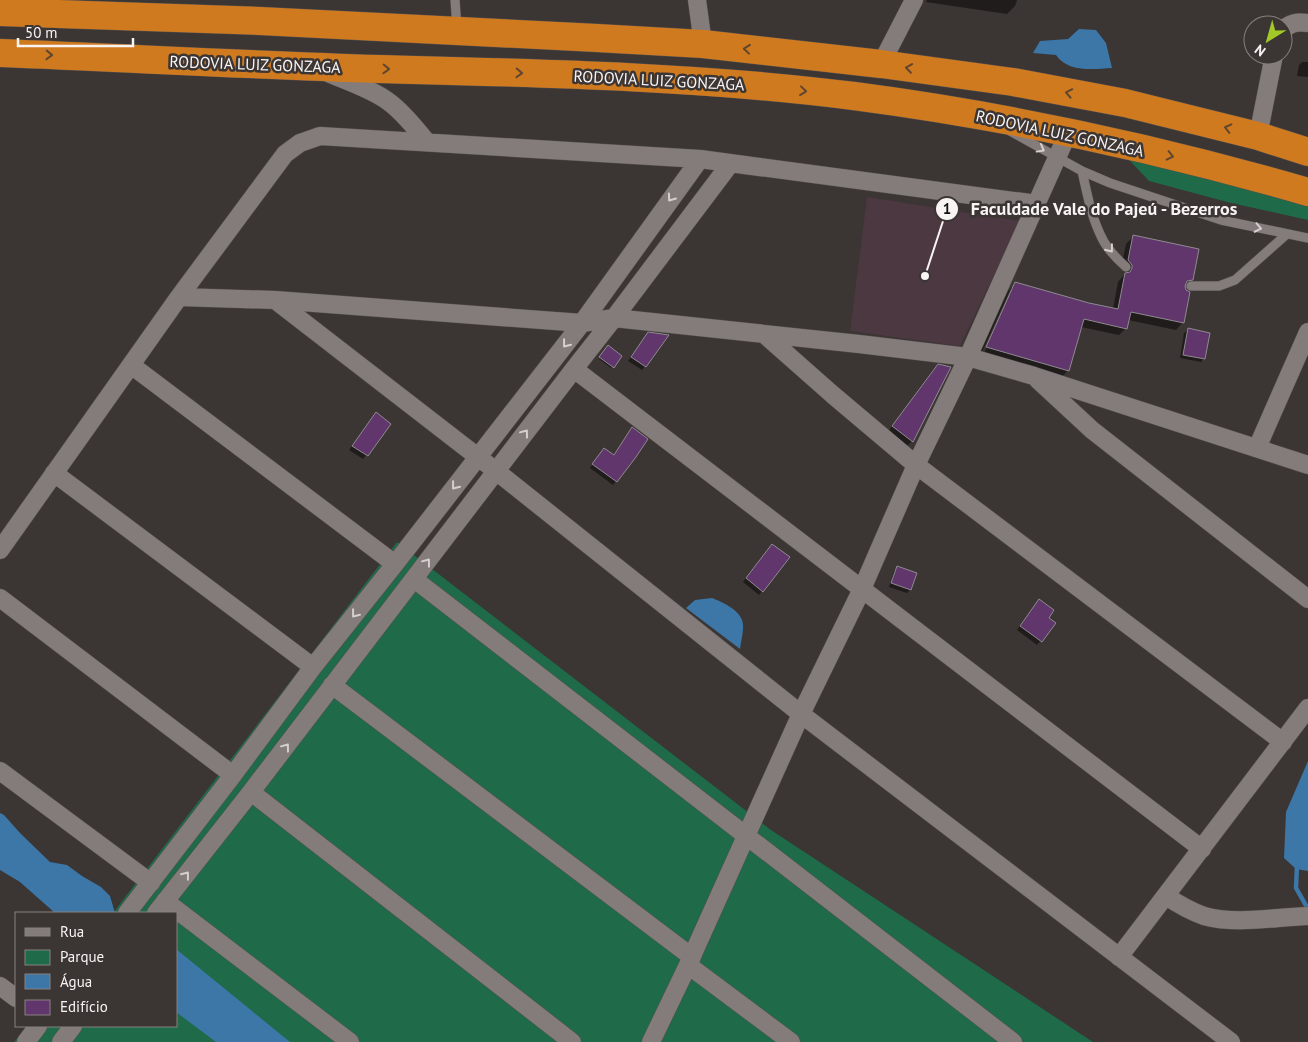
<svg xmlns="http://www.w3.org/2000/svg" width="1308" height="1042" font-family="'PT Sans',sans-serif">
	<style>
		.education { fill: #4b3840 }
		.green { fill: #1f6a48 }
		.water { fill: #3c77a8 }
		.shadow { fill: #0007; fill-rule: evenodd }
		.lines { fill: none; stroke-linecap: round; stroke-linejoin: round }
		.stream { stroke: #3c77a8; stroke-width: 4.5 }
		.building { fill: #60366c; stroke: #8f8b90 }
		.lane-casing { stroke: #55514f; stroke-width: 10 }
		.street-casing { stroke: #55514f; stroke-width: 19 }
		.highway-casing { stroke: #55514f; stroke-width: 29 }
		.lane { stroke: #837c7a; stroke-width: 9 }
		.street { stroke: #837c7a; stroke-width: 18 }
		.highway { stroke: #d07a1f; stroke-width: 28 }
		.oneway { stroke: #60462e }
		.oneway2 { stroke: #d5d0cf }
		.labels { text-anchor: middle; stroke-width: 5; stroke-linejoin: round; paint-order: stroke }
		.street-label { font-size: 16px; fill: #f8f4f3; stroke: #3b3533 }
		.leader { fill: none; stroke: #f8f4f3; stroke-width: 2 }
		.callout-dot { fill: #f8f4f3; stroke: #3b3533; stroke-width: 2 }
		.mark-label { font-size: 15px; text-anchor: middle; font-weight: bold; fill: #111 }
		.callout-label { font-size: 18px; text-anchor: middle; font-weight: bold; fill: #f8f4f3; stroke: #3b3533; stroke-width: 5; stroke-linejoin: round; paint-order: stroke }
	</style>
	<rect width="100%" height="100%" fill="#3b3533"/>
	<!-- education -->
	<path class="education" d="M867 197 1020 221 960 346 850 331Z"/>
	<!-- green -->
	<path class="green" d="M1116 146 1308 205V220L1231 203 1149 181Z
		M397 542 771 830 1093 1042H14L27 1026H176V913H113Z"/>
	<!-- water -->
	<path class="water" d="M1079 29 1096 30 1106 43 1112 68C1094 69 1068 73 1056 55L1033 53 1040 41 1068 39Z
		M712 598C722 602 738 609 742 620 745 628 741 640 740 649L686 608 695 600Z
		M1308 761V871L1296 869 1284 858 1286 812Z
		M0 813 4 815 20 833 50 862 67 865 82 876 101 887 110 896 115 913H101L95 912 94 913H55L20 882 0 870Z
		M176 949 290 1042H216L176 1012Z"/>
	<!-- shadow -->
	<path class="shadow" d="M927 0H1017L1015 6 1007 14 926 2Z
		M1302 62H1308V77L1297 76 1299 65Z
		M1133 237 1191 279 1184 287 1185 290 1183 322 1176 330 1128 320 1126 328 1119 335 1081 327 1068 370 1061 378 979 354 1008 291 1016 284 1113 309 1118 282 1125 274V272L1121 268 1126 244ZM1010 290H1013L984 353 982 352Z
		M1188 330 1204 358 1201 362 1180 358 1184 333Z
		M667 336 642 370 628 361 645 337Z
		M608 347 621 356 611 368 599 359Z
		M938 365 912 441 907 446 888 432 932 371Z
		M373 417 390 424 363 459 349 450Z
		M629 432 635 456 613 485 590 468 601 453 613 456Z
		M769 549 762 591 759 595 743 582Z
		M898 568 910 590 907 593 889 587 894 571Z
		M1036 604 1047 618 1054 624 1037 645 1017 630Z"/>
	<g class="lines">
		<!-- stream -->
		<path class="stream" d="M1297 865 1296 888 1308 909"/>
	</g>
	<!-- building -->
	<path class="building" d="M1133 235 1199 249 1193 280 1187 281 1185 286 1186 290 1190 292 1184 323 1131 312 1127 329 1084 319 1069 371 986 347 1015 282 1089 303 1118 309 1125 273 1130 272 1132 268V265L1128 260Z
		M1188 328 1210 333 1205 359 1183 355Z
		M648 332 669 335 646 367 631 357Z
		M608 345 622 356 614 368 599 357Z
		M938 364 951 367 913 442 892 426Z
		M376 412 391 424 368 456 352 446Z
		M632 427 648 439 636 457 617 482 592 464 604 448 614 455Z
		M772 544 790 557 763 592 746 578Z
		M897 566 917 573 911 590 891 583Z
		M1039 599 1054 610 1049 618 1056 623 1042 642 1020 626Z"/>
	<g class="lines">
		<!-- lane casing -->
		<g class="lane-casing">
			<path id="lane" d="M455 0 457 28
				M1010 131 1082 171 1110 183 1221 220 1308 238
				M1082 171C1087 193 1091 216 1101 236 1106 248 1117 259 1126 267
				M1191 286H1219L1235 280 1287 234"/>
		</g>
		<!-- street casing -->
		<g class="street-casing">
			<path id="street" d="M697 0 703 44
				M1283 31C1289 22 1298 22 1308 23
				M881 64 914 0
				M326 72C346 81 372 89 389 102 404 113 415 128 427 142
				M1258 136 1274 55
				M179 297 275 300 582 323 614 318 859 344 968 357 1034 376 1308 465
				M275 300 496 471 801 714 1231 1042
				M764 334 833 395 916 465 1283 742
				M131 365 395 564
				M574 369 1202 849
				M1038 380 1092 430 1308 599
				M1257 448 1308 332
				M54 473 313 667
				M0 550 179 297 285 154 300 143 320 136 700 159 1037 204
				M414 579 1013 1042
				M0 598 233 775
				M332 685 692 957
				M0 771 151 883
				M251 792 572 1042
				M1166 896C1178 904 1190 911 1204 916 1236 925 1275 917 1308 916
				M165 901 350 1042
				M127 913 233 775 313 667 395 564 582 323 700 159
				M156 913 251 792 574 369 614 318 730 164
				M1119 957 1308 708
				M688 965 791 1042
				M0 986 16 998
				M26 1042 38 1026
				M61 1042 73 1026
				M651 1042 688 965 801 714 862 589 916 465 968 357 1068 133"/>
		</g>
		<!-- highway casing -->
		<g class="highway-casing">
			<path id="highway" d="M0 12 260 21 597 38 703 44 881 64 1013 82 1125 103 1258 136 1308 152
				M0 53C126 58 252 65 378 69 537 73 696 76 854 96 1007 116 1160 149 1308 192"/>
		</g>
		<!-- lane -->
		<use href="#lane" class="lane"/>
		<!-- street -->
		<use href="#street" class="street"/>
		<!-- highway -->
		<use href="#highway" class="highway"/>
	</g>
	<!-- one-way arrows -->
	<defs><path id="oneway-chevron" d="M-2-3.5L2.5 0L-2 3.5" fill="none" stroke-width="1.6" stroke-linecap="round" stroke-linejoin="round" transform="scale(1.25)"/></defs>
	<g class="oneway">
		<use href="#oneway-chevron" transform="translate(747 49) rotate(-174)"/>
		<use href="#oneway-chevron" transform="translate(49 55) rotate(2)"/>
		<use href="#oneway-chevron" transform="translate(909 68) rotate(-172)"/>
		<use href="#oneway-chevron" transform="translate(386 69) rotate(2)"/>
		<use href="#oneway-chevron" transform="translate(519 73) rotate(2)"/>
		<use href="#oneway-chevron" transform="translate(803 91) rotate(6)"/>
		<use href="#oneway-chevron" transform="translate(1069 93) rotate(-169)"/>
		<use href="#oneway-chevron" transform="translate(1228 128) rotate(-166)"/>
		<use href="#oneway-chevron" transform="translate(1170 156) rotate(13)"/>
	</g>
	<g class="oneway2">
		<use href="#oneway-chevron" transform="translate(1041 149) rotate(29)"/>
		<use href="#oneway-chevron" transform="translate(671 198) rotate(126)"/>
		<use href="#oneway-chevron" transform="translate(1258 228) rotate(12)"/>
		<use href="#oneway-chevron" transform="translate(1110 249) rotate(52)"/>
		<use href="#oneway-chevron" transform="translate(566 344) rotate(128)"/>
		<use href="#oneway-chevron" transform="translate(525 433) rotate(-53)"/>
		<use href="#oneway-chevron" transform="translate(455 486) rotate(128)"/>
		<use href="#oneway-chevron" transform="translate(427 562) rotate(-53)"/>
		<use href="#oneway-chevron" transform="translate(355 614) rotate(128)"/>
		<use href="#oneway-chevron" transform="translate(286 747) rotate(-53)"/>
		<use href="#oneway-chevron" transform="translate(186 875) rotate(-52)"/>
	</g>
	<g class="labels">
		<!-- street labels -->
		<g class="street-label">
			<text transform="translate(255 64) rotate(2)" y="6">RODOVIA LUIZ GONZAGA</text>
			<text transform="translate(659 80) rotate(3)" y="6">RODOVIA LUIZ GONZAGA</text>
			<text transform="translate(1060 133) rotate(12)" y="6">RODOVIA LUIZ GONZAGA</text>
		</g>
	</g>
	<!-- callouts -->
	<path class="leader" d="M925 276L947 209"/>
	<g class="callout-dot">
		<circle cx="925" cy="276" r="5"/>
		<circle cx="947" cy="209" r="12"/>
	</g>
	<g class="mark-label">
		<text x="947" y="214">1</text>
	</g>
	<g class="callout-label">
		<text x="1104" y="215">Faculdade Vale do Pajeú - Bezerros</text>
	</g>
	<!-- legend -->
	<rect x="15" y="912" width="162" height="115" fill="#3b3533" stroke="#878180"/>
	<rect x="25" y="928" width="25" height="8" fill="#837c7a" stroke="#878180"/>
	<text x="60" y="937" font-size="15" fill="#f8f4f3">Rua</text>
	<rect x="25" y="950" width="25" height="15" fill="#1f6a48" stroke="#878180"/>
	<text x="60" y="962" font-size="15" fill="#f8f4f3">Parque</text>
	<rect x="25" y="974" width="25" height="15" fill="#3c77a8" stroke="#878180"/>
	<text x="60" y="987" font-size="15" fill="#f8f4f3">Água</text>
	<rect x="25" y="1000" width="25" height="15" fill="#60366c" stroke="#878180"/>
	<text x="60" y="1012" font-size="15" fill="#f8f4f3">Edifício</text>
	<!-- north arrow -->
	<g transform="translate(1268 40) rotate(217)"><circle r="24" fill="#3b3533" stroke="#878180"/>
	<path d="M0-4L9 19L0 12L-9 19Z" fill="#a2c928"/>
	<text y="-8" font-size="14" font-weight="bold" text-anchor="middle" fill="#f8f4f3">N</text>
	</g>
	<!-- scale -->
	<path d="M18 38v8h115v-8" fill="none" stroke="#f8f4f3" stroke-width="2.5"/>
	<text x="25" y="38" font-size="15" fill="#f8f4f3" stroke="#3b3533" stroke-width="4" paint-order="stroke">50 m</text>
</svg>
